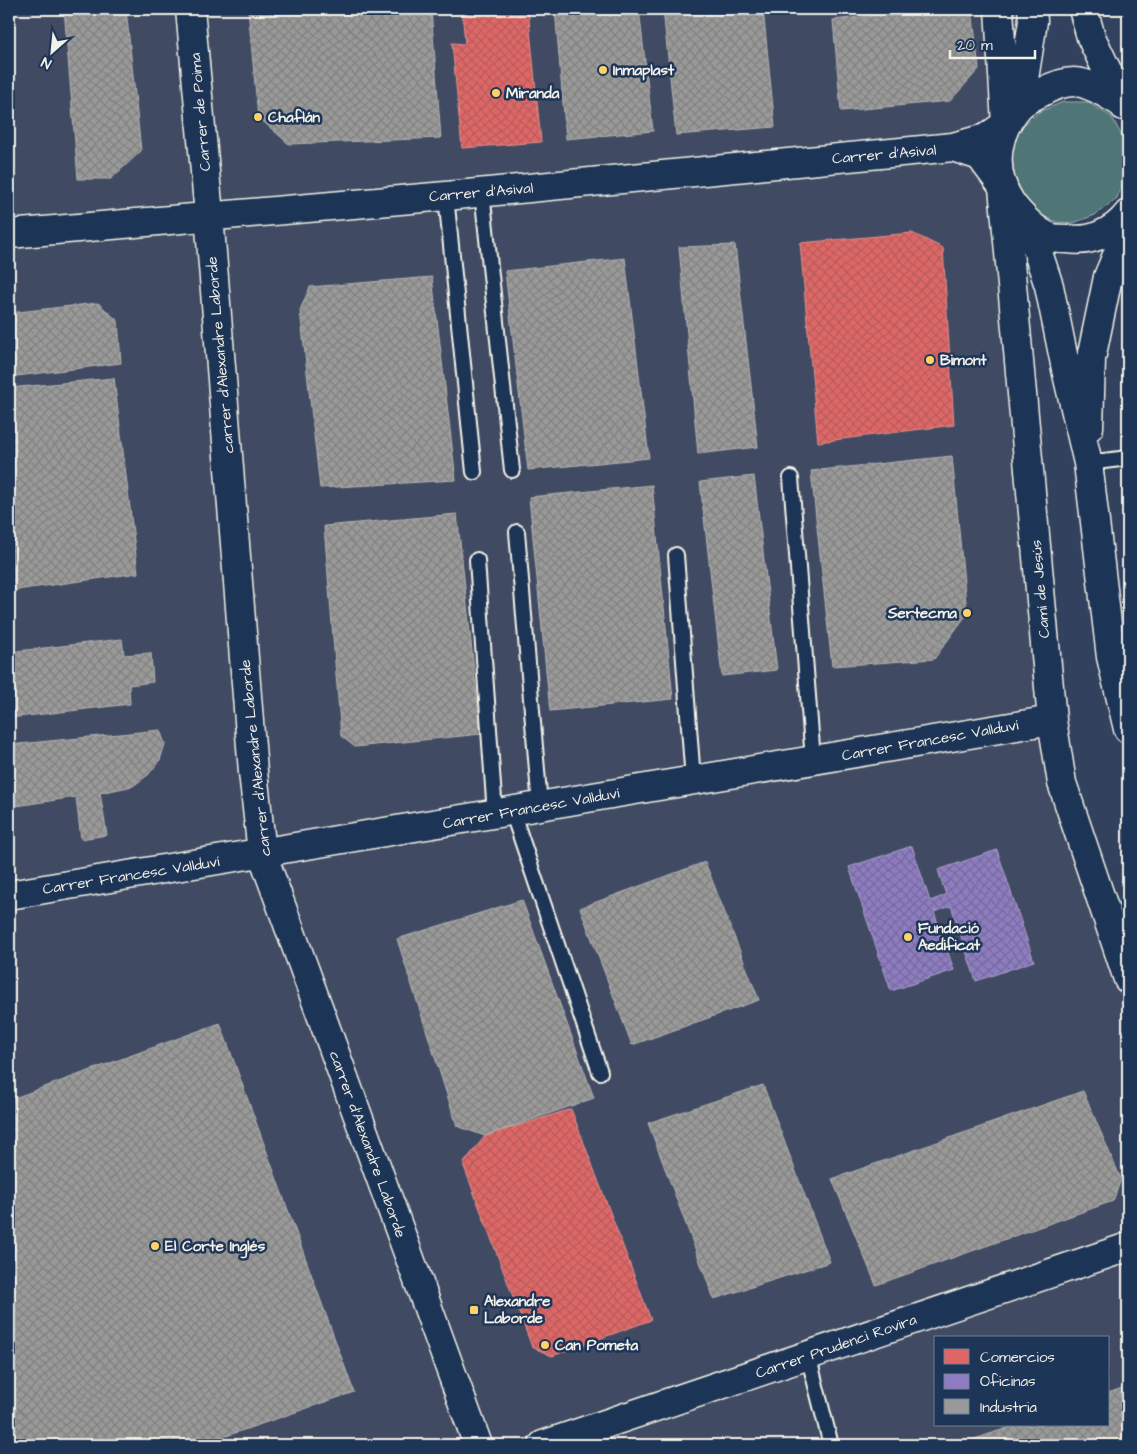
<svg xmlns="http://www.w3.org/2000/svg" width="1137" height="1454" font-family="'Architects Daughter',sans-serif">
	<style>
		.built { fill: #414c63; fill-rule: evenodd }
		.green { fill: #507576; stroke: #a2b3af }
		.shops { fill: url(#shops-cross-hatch); stroke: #e6908d }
		.offices { fill: url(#offices-cross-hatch); stroke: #ad9fce }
		.industry { fill: url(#industry-cross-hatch); stroke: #b4b3b1 }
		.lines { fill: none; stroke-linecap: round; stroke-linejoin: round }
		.service-casing { stroke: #f4f1e8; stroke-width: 18 }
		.minor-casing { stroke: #f4f1e8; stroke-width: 31 }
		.tertiary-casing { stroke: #f4f1e8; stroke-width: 31 }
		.service { stroke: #1d3557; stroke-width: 14 }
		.minor { stroke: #1d3557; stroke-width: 28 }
		.tertiary { stroke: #1d3557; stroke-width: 28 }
		.poi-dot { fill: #ffd166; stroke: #1d3557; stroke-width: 2 }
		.labels { text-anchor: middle; stroke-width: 5; stroke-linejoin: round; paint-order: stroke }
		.poi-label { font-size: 15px; font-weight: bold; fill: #f4f1e8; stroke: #1d3557; text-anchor: start }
		.street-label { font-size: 15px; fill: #f4f1e8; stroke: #1d3557 }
	</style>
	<defs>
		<pattern id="shops-cross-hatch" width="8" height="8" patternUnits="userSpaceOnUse" patternTransform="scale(1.25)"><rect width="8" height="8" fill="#e06666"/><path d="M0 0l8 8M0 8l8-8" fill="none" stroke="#b35d5c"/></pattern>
		<pattern id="offices-cross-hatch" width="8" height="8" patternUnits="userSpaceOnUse" patternTransform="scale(1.25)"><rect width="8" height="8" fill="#8e7cc3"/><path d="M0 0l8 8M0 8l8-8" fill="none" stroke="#766a97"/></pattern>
		<pattern id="industry-cross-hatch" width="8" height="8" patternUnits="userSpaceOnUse" patternTransform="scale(1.25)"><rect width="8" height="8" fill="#999"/><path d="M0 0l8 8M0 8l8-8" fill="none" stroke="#818180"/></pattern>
	</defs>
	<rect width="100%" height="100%" fill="#32425e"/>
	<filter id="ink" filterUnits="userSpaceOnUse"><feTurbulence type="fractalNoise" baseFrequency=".02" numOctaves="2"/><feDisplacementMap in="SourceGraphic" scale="10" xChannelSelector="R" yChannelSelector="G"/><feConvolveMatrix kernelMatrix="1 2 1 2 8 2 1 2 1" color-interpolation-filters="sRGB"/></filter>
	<g filter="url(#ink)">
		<!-- built -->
		<path class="built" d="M9 9H1016L1021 141 991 144 1052 720 1128 955V1445H9ZM936 1338H1108V1425H936Z"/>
		<!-- green -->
		<path class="green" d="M1063 102H1087L1112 117 1126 144 1128 162V171L1117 198 1095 215 1073 223 1056 222 1041 215 1025 198 1015 178 1011 151 1021 127 1039 112Z"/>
		<!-- shops -->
		<path class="shops" d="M462 9H528L541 142 462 148 452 43 465 44Z
			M912 233 943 248 954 425 818 442 800 243Z
			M571 1109 651 1320 552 1356 532 1347 463 1164 485 1136Z"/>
		<!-- offices -->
		<path class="offices" d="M912 846 930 901 946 895 938 870 997 850 1034 961 976 981 951 906 934 912 954 970 891 991 849 867Z"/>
		<!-- industry -->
		<path class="industry" d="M64 9H126L141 151 111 179H78Z
			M248 9H431L441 138 289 144 258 117Z
			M555 9H639L653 131 566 139Z
			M663 9H763L775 127 676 135Z
			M933 9H972L979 69 950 101 841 111 833 20Z
			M735 245 758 447 698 454 679 247Z
			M625 258 649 458 528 470 505 271Z
			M432 277 456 480 320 488 300 310 310 287Z
			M98 303 118 321 121 363 9 377V313Z
			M114 378 138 573 9 591V388Z
			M952 456 967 614 934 659 832 666 811 471Z
			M754 476 777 670 722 676 700 482Z
			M652 485 673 699 550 711 529 497Z
			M457 514 481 734 355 747 341 736 324 526Z
			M122 639 124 655 151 653 153 682 129 685 130 704 9 718V652Z
			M160 730 165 744 160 760 148 775 133 786 100 793 107 835 81 839 76 797 9 807V745Z
			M705 862 759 1000 632 1045 580 908Z
			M522 900 594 1098 485 1136 457 1126 397 939Z
			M220 1023 354 1392 200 1445H9V1100Z
			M763 1085 830 1262 714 1299 648 1123Z
			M1083 1091 1121 1179 1113 1201 876 1285 832 1179Z
			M1128 1386V1445H957L1016 1425H1108V1393Z"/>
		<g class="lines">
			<!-- service casing -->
			<g class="service-casing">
				<path id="service" d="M482 192 512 470
					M446 196 474 472
					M1088 463 1128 458
					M791 478 813 760
					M517 532 540 806
					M676 555 693 780
					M477 560 495 814
					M512 811 600 1072
					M808 1355 831 1445"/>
			</g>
			<!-- minor casing -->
			<g class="minor-casing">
				<path id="minor" d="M190 9 209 215 253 772 262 853 478 1445
					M953 147 980 156 1003 187 1052 720 1062 783 1128 979
					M9 234 446 196 953 147 986 138 1006 124 999 9
					M9 895 1052 720
					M543 1445 1128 1247"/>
			</g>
			<!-- tertiary casing -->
			<g class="tertiary-casing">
				<path id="tertiary" d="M1083 9 1091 37 1124 106
					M1122 103C1109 96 1090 82 1074 82 1063 82 1051 87 1042 92 1034 96 1025 100 1019 106 991 138 990 181 1019 213 1027 222 1037 232 1049 237 1054 239 1062 239 1068 239 1090 243 1114 232 1128 214
					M1020 105 1033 21 1032 9
					M1029 225 1049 286 1067 374 1088 463 1111 657 1128 729
					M1089 427 1091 359 1108 277 1128 229"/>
			</g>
			<!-- service -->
			<use href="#service" class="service"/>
			<!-- minor -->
			<use href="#minor" class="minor"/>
			<!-- tertiary -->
			<use href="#tertiary" class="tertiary"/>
		</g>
	</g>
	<!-- markers -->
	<g class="poi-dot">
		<circle cx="603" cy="70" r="5"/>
		<circle cx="496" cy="93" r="5"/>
		<circle cx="258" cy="117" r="5"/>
		<circle cx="930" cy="360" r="5"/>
		<circle cx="967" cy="613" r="5"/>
		<circle cx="908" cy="937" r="5"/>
		<circle cx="155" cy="1246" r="5"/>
		<rect x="469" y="1305" width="10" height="10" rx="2.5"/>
		<circle cx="545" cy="1345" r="5"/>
	</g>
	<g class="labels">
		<!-- poi labels -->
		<g class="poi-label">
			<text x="613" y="75">Inmaplast</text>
			<text x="506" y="98">Miranda</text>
			<text x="268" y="122">Chaflán</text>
			<text x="940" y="365">Bimont</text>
			<text x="957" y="618" text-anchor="end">Sertecma</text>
			<text x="918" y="933">Fundació<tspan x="918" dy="17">Aedificat</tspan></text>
			<text x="165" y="1251">El Corte Inglés</text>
			<text x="484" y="1306">Alexandre<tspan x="484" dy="17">Laborde</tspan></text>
			<text x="555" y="1350">Can Pometa</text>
		</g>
		<!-- street labels -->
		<g class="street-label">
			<text transform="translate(200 112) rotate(-95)" y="5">Carrer de Poima</text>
			<text transform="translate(884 154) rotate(-5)" y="5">Carrer d'Asival</text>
			<text transform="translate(481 192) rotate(-5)" y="5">Carrer d'Asival</text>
			<text transform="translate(220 355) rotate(-95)" y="5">carrer d'Alexandre Laborde</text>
			<text transform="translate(1040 589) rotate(-95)" y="5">Camí de Jesús</text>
			<text transform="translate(930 740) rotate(-10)" y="5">Carrer Francesc Vallduví</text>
			<text transform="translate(255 758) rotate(-96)" y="5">carrer d'Alexandre Laborde</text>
			<text transform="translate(531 808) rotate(-10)" y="5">Carrer Francesc Vallduví</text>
			<text transform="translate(131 875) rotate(-9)" y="5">Carrer Francesc Vallduví</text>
			<text transform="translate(368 1144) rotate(70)" y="5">carrer d'Alexandre Laborde</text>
			<text transform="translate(836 1346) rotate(-19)" y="5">Carrer Prudenci Rovira</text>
		</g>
	</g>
	<!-- margin -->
	<rect width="1137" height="1454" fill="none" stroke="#1d3557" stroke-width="30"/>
	<rect x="15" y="15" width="1107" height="1424" fill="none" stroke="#f4f1e8" stroke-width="2" filter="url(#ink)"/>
	<!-- legend -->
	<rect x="934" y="1336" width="175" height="90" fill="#1d3557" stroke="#738091"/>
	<rect x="944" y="1349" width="25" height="15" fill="#e06666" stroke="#738091"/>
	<text x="980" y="1362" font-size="15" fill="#f4f1e8">Comercios</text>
	<rect x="944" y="1374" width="25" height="15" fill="#8e7cc3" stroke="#738091"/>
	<text x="980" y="1386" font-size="15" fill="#f4f1e8">Oficinas</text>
	<rect x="944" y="1399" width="25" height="15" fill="#999999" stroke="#738091"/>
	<text x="980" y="1412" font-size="15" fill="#f4f1e8">Industria</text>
	<!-- north arrow -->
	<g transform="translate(52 52) rotate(207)" stroke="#1d3557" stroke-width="4" paint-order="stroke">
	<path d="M0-4L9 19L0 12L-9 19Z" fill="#f4f1e8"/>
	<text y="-8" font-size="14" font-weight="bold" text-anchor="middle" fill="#f4f1e8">N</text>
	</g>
	<!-- scale -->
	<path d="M950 50v8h85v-8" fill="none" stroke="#f4f1e8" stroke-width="2.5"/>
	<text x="957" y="50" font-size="15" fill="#f4f1e8" stroke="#1d3557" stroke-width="4" paint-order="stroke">20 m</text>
</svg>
